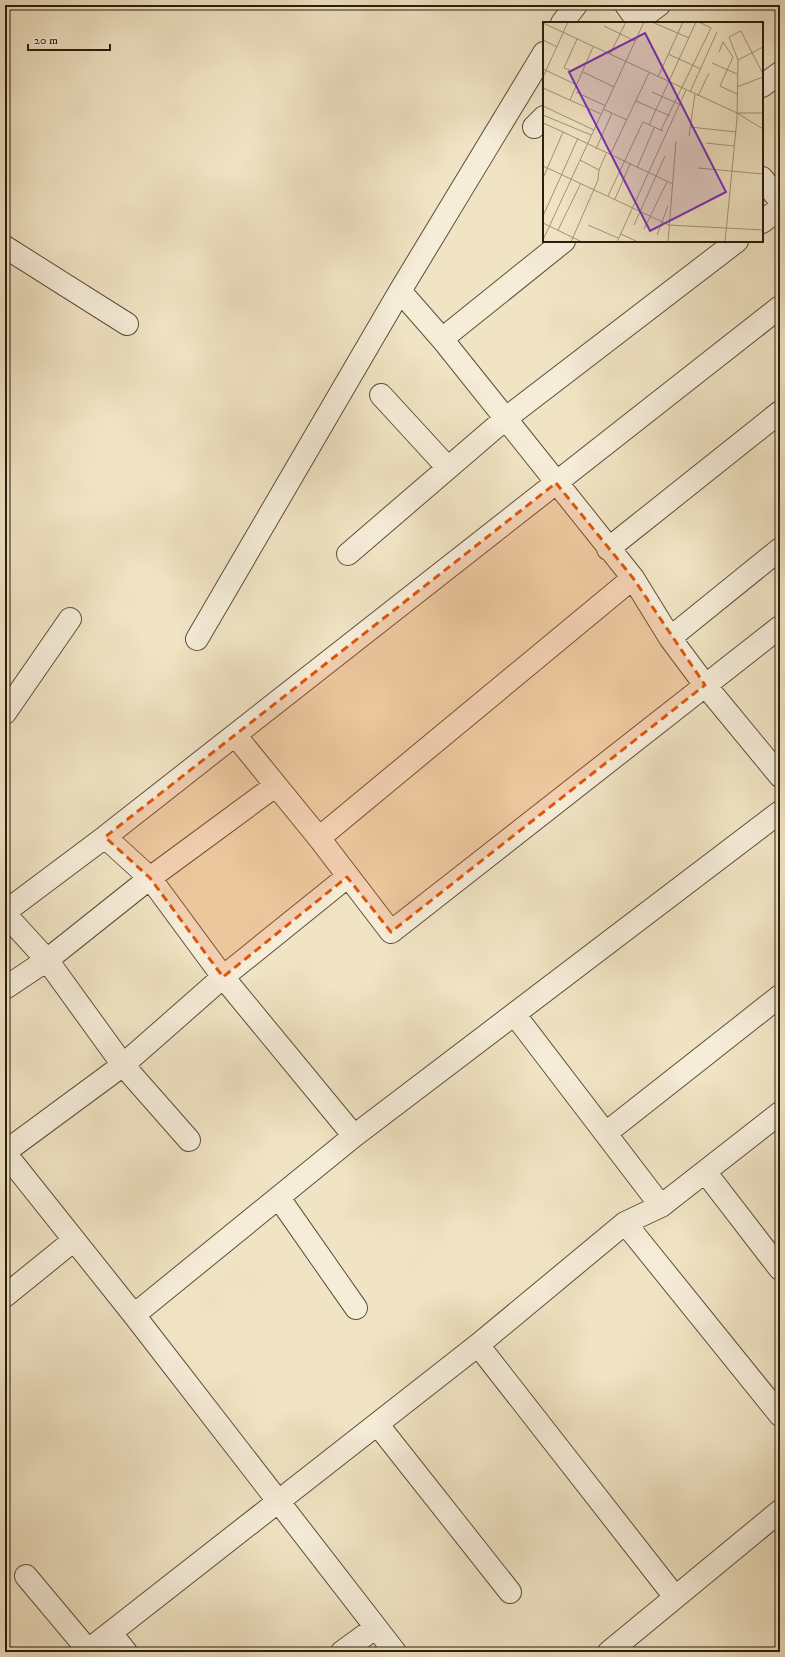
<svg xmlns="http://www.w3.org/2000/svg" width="785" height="1657" font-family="'IM FELL DW Pica',serif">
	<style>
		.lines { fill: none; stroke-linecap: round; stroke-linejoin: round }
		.minor-casing { stroke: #5c4f3a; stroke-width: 24 }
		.minor { stroke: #f6edd9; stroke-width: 22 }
		.marked { fill: #de560c; fill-opacity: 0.2; stroke: #de560c; stroke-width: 3; stroke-dasharray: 8 5; stroke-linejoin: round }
		.inset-road { fill: none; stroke: #a1947a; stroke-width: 1 }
		.view { fill: #7b2cbf; fill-opacity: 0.15; stroke: #7b2cbf; stroke-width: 2 }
		.inset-edge { fill: none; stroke: #2a1d0c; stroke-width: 2 }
	</style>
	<rect width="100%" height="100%" fill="#f1e4c4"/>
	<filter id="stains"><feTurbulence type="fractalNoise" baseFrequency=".005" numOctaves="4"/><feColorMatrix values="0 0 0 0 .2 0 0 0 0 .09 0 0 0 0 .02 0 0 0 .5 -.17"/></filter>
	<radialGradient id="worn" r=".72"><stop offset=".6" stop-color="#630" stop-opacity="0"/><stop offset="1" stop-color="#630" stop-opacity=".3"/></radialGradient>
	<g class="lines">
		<!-- minor casing -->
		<g class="minor-casing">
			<path id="minor" d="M626 5 639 23
				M562 23 576 5
				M635 23 659 5
				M762 86 780 73
				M534 127 544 117
				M762 178 780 201
				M762 222 780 208
				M5 247 127 324
				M400 291 442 339 633 578 670 638 705 685 780 776
				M442 339 564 241
				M381 395 448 468
				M608 549 780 412
				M348 554 505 419 737 241
				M670 638 780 549
				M197 639 400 291 544 53
				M5 713 70 619
				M235 735 319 838 391 932 780 627
				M105 837 150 878 223 977 354 1136
				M319 838 633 578
				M5 912 105 837 780 307
				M5 914 47 960 123 1065 189 1140
				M5 988 47 960 150 878 275 786
				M515 1015 661 1206
				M606 1133 780 996
				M5 1152 123 1065 223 977 347 877
				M5 1153 134 1315 395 1652
				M706 1173 780 1269
				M279 1198 356 1308
				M625 1223 780 1415
				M5 1296 74 1240
				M134 1315 354 1136 780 812
				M478 1345 675 1597
				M378 1425 510 1592
				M26 1576 88 1650
				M111 1633 126 1652
				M86 1652 478 1345 625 1223 661 1206 780 1113
				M342 1652 375 1628
				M609 1652 780 1511"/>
		</g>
		<!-- minor -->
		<use href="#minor" class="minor"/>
	</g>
	<!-- marked area -->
	<path class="marked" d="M556 483 633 578 705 685 391 932 347 877 223 977 150 878 105 837Z"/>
	<!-- overview -->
	<g transform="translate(543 22)">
		<rect width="220" height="220" fill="#f1e4c4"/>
		<path class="inset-road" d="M109 0 146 16M0 1 194 91 220 107M61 4 92 19M0 18 14 25M176 30 180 20 190 35 177 64 194 72M67 32 83 0M125 32 158 47M195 38 220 25M169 41 194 52M0 47 34 63M29 49 21 46 34 17M40 50 71 65M0 55 25 0M115 55 140 0M194 65 220 55M0 66 58 92M33 70 63 84M109 70 138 83M147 70 174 10M155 74 166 51M27 78 50 25M93 79 127 94M0 84 51 108M60 87 84 98M194 91H220M0 93 48 113M0 101 20 110M106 103 153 0M147 105 193 110M118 108 168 6 156 0M146 114 152 72M163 121 191 124M53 127 69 91M67 133 106 51M37 138 56 148 63 132M0 144 126 203 220 208M94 146 111 106M155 146 220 152M0 156 20 110 130 162M65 174 100 100 120 109M72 177 87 142M0 194 35 116M0 201 39 220M45 203 75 216M91 203 122 134M101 207 124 160M15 208 38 161M78 212 95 220M114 213 125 184M0 218 101 0M28 220 55 158 56 148M74 220 143 68M125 220 133 119M182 220 194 97 195 38 186 15 198 9 220 52"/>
		<path class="view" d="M102 11 183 170 107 209 26 50Z"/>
		<rect width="220" height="220" class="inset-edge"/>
	</g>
	<!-- margin -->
	<rect width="785" height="1657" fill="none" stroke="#f1e4c4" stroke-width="20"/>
	<rect x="6" y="6" width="773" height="1645" fill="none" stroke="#2a1d0c" stroke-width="2"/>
	<rect x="10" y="10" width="765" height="1637" fill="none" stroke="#2a1d0c"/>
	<!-- scale -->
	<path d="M28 44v6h82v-6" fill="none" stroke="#2a1d0c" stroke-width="2"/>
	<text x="34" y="44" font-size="12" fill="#2a1d0c" stroke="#f6edd9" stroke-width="3" paint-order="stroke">20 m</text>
	<rect width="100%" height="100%" filter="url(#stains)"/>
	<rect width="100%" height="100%" fill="url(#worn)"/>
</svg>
